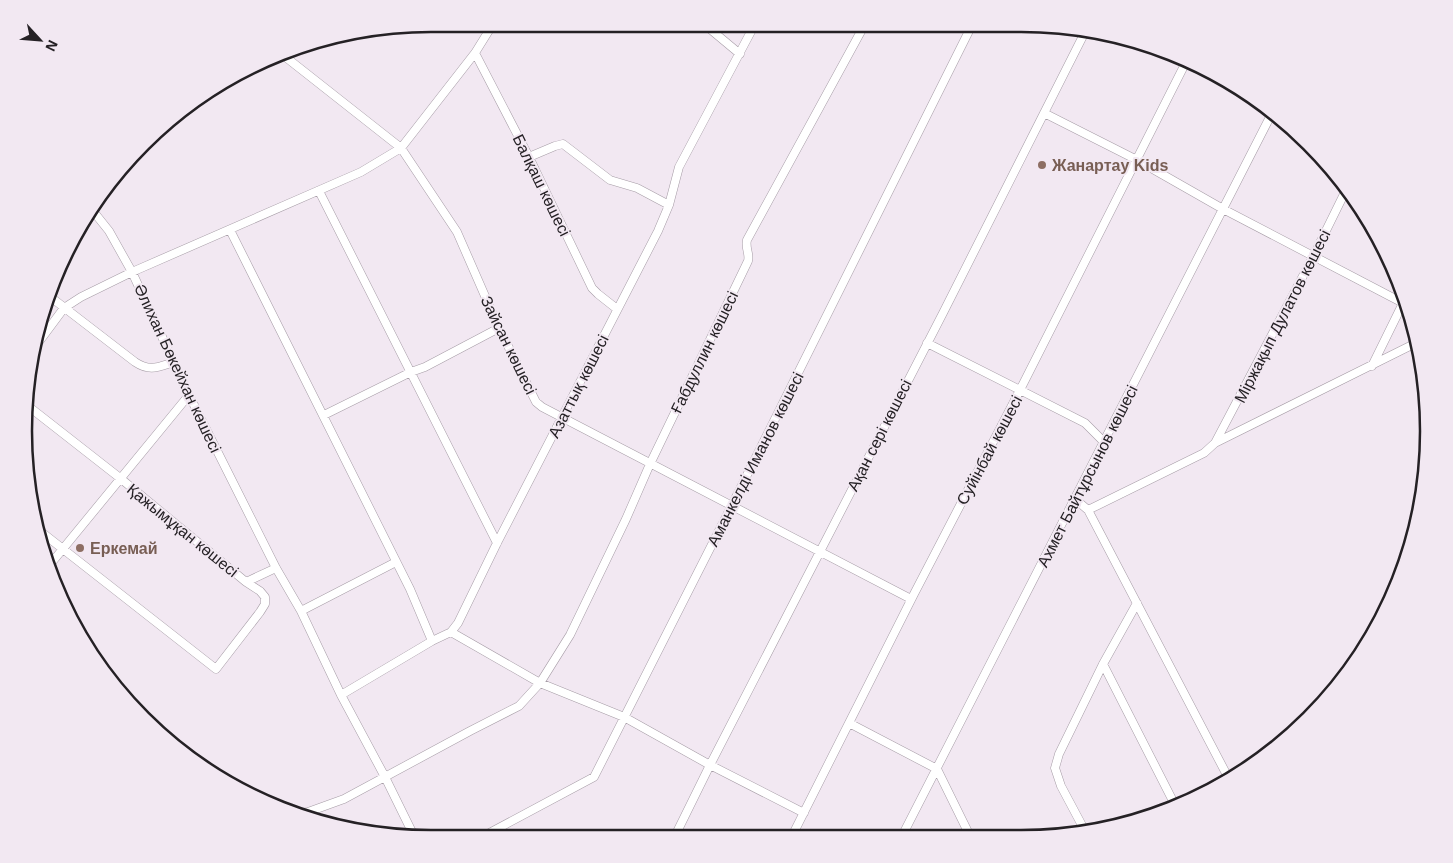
<svg xmlns="http://www.w3.org/2000/svg" width="1453" height="863" font-family="Arial,sans-serif">
	<style>
		.lines { fill: none; stroke-linecap: round; stroke-linejoin: round }
		.minor-casing { stroke: #a69ca6; stroke-width: 9 }
		.minor { stroke: #fff; stroke-width: 8 }
		.education-dot { fill: #8d6e63; stroke: #f2e8f2; stroke-width: 2 }
		.labels { text-anchor: middle; stroke-width: 4; stroke-linejoin: round; paint-order: stroke }
		.education-label { font-size: 16px; font-weight: bold; fill: #785e54; stroke: #f2e8f2; text-anchor: start }
		.street-label { font-size: 16px; fill: #252125; stroke: #f2e8f2 }
		.rim { fill: none; stroke: #252125; stroke-width: 2.5 }
	</style>
	<rect width="100%" height="100%" fill="#f2e8f2"/>
	<g class="lines">
		<!-- minor casing -->
		<g class="minor-casing">
			<path id="minor" d="M704 24 740 54
				M475 53 529 157 592 288 598 294 617 309
				M283 55 401 148 457 232 499 328 536 402 542 407 911 599
				M1044 113 1137 160 1223 209 1403 303
				M529 157 555 146 563 144 610 180 637 188 669 205
				M319 191 497 543
				M93 211 109 231 132 272 189 395 276 568 301 611 341 695 385 777 415 838
				M230 230 410 589 432 641
				M48 295 135 362C150 372 158 367 174 362
				M38 343 64 308 81 297 132 272 361 172 401 148 475 53 493 24
				M927 343 1085 423 1104 442
				M1372 366 1405 299
				M28 406 120 478 246 582 276 568
				M324 415 411 372 425 367 499 328
				M1215 443 1314 255 1347 188
				M1075 499 1088 510 1204 453 1215 443 1418 342
				M1088 510 1230 781
				M40 531 216 669 260 612 265 604V597L260 591 246 582
				M48 567 189 395
				M301 611 396 562
				M451 632 540 683 624 717 710 765 804 813
				M1103 664 1176 807
				M341 695 432 641 451 632 458 623 497 543 658 231 669 205 679 167 755 24
				M849 723 937 769 971 838
				M293 814 308 812 344 799 470 731 519 706 540 683 570 635 626 519 650 464 748 261C750 254 745 248 747 240L865 24
				M1085 831 1061 786 1055 768 1059 754 1103 664 1137 603
				M480 838 594 777 732 505 972 25
				M674 838 710 765 943 313 1085 32
				M791 838 914 594 1020 390 1186 62
				M901 838 1272 113"/>
		</g>
		<!-- minor -->
		<use href="#minor" class="minor"/>
	</g>
	<!-- markers -->
	<g class="education-dot">
		<circle cx="1042" cy="165" r="5"/>
		<circle cx="80" cy="548" r="5"/>
	</g>
	<g class="labels">
		<!-- education labels -->
		<g class="education-label">
			<text x="1052" y="171">Жанартау Kids</text>
			<text x="90" y="554">Еркемай</text>
		</g>
		<!-- street labels -->
		<g class="street-label">
			<text transform="translate(542 185) rotate(64)" y="6">Балқаш көшесі</text>
			<text transform="translate(1282 316) rotate(-63)" y="6">Міржақып Дулатов көшесі</text>
			<text transform="translate(509 345) rotate(64)" y="6">Зайсан көшесі</text>
			<text transform="translate(704 352) rotate(-64)" y="6">Ғабдуллин көшесі</text>
			<text transform="translate(178 368) rotate(65)" y="6">Әлихан Бөкейхан көшесі</text>
			<text transform="translate(578 386) rotate(-63)" y="6">Азаттық көшесі</text>
			<text transform="translate(879 435) rotate(-63)" y="6">Ақан сері көшесі</text>
			<text transform="translate(989 450) rotate(-62)" y="6">Суйінбай көшесі</text>
			<text transform="translate(755 459) rotate(-63)" y="6">Аманкелді Иманов көшесі</text>
			<text transform="translate(1087 476) rotate(-63)" y="6">Ахмет Байтұрсынов көшесі</text>
			<text transform="translate(183 530) rotate(39)" y="6">Қажымұқан көшесі</text>
		</g>
	</g>
	<!-- crop -->
	<path d="M0 0H1453V863H0ZM431 32H1021A399 399 0 0 1 1420 431V431A399 399 0 0 1 1021 830H431A399 399 0 0 1 32 431V431A399 399 0 0 1 431 32Z" fill="#f2e8f2" fill-rule="evenodd"/>
	<path class="rim" d="M431 32H1021A399 399 0 0 1 1420 431V431A399 399 0 0 1 1021 830H431A399 399 0 0 1 32 431V431A399 399 0 0 1 431 32Z"/>
	<!-- north arrow -->
	<g transform="translate(40 40) rotate(116)" stroke="#f2e8f2" stroke-width="4" paint-order="stroke">
	<path d="M0-4L9 19L0 12L-9 19Z" fill="#252125"/>
	<text y="-8" font-size="14" font-weight="bold" text-anchor="middle" fill="#252125">N</text>
	</g>
</svg>
